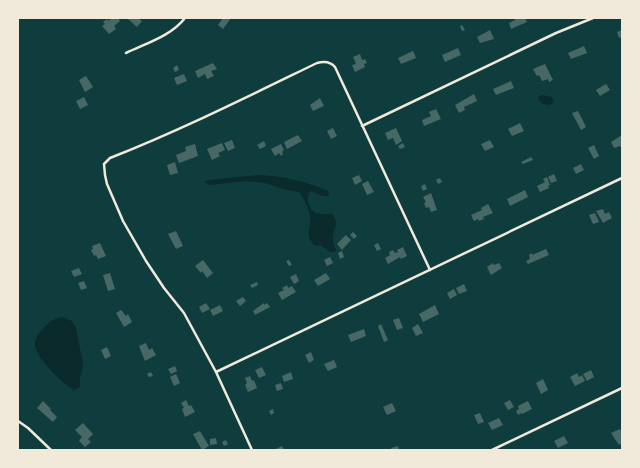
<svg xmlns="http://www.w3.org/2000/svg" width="640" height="468" font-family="Quicksand,sans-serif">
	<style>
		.water { fill: #0a2a2b }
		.building { fill: #486865 }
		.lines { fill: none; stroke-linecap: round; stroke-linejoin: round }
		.minor { stroke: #f1e9da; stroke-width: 2.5 }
	</style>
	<rect width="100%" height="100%" fill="#0f3d3e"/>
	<!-- water -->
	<path class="water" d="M543 95 551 97 554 100 553 103 550 105 542 104 538 99 540 96Z
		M258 175C283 176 305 181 328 191L329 194 328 196H323L311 191C305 197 308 209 316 213 320 214 327 214 332 214 340 224 334 226 333 236 332 241 334 245 336 250L334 252H330L322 246 314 245C305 235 310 233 310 222 311 214 304 197 299 192L283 189 265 183 246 181 210 185 204 182 208 180Z
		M62 317 72 321 76 328 83 364 80 379V387L74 390C62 383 38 360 35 346 34 340 38 334 42 330 48 322 53 319 62 317Z"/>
	<!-- building -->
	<path class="building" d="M112 18H118L120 21 114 26 116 29 109 34 102 26 105 24 103 22 107 19 108 21Z
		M127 18H138L142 21 137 27Z
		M223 18H231L223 29 218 25Z
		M515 18H525L527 22 511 29 509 23 515 20Z
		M462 25 465 30 462 31 460 26Z
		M490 30 494 39 480 43 477 37Z
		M622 30V37L619 38 617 32Z
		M584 46 587 53 571 59 568 53Z
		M458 48 461 55 445 62 442 55Z
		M413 51 416 58 401 64 398 58Z
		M360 54 362 60 365 59 367 63 364 64 365 67 355 72 352 65 356 64 353 57Z
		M213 63 217 69 211 71 214 76 207 79 205 74 198 78 195 71Z
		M545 64 553 80 549 82 548 79 542 81 539 75 537 76 533 69Z
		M177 65 179 70 175 72 173 68Z
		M184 74 187 81 177 85 174 78Z
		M86 76 93 87 85 92 79 80Z
		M511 81 514 88 496 95 493 89Z
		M606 84 610 90 600 96 596 90Z
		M474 94 477 101 464 107 465 110 459 113 455 105Z
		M84 97 88 105 80 109 76 101Z
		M320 98 324 106 313 111 310 105Z
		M436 109 441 119 424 126 422 120 431 116 429 112Z
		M578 111 586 127 581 130 572 113Z
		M520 123 524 131 512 136 508 129Z
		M333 128 337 136 331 139 327 131Z
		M396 128 402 141 396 145 393 138 388 140 385 133Z
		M298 135 302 141 287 149 284 142Z
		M622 135V146L620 147V146L614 148 611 142Z
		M232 140 235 148 228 151 224 143Z
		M490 140 494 147 485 151 481 144Z
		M264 141 266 146 260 149 257 145Z
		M222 143 225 150 218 153 220 156 212 160 207 149Z
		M403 143 405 147 400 149 398 146Z
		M195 144 198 156 179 163 176 155 186 151 185 147Z
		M281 144 284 150 282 152 283 154 281 156 279 153 275 156 271 149Z
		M594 145 599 156 594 159 588 148Z
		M531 157 533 160 523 164 521 162Z
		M175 162 178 173 170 175 167 165Z
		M581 164 584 170 576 174 573 168Z
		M554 174 557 181 551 183 548 177Z
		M359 175 362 181 355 185 352 178Z
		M547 177 550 185 548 186 549 188 540 192 537 186 545 182 543 179Z
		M440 178 442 182 438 184 436 180Z
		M368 181 374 192 367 195 362 184Z
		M425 184 427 189 423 191 421 186Z
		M525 190 528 197 510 206 507 199Z
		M431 193 437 210 431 212 429 207 426 208 424 203 426 202 423 197Z
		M488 204 493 213 483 217 484 219 479 221 478 219 474 221 471 215 482 210 481 208Z
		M603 209 605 214 609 212 612 218 603 223 596 211Z
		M595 213 599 222 593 224 589 215Z
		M176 231 183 246 176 249 168 234Z
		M353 232 357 236 354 239 350 235Z
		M346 235 351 240 342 250 337 244Z
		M100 243 106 256 98 259 96 255 94 256 91 250 93 249 92 246Z
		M378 243 381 249 377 251 374 245Z
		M403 247 407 256 401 259 400 257 388 264 385 258 390 255 389 252 393 250 395 253 398 252 397 250Z
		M546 249 549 255 528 264 526 261 530 259 529 255 532 253V255Z
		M342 251 344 257 340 259 338 253Z
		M330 257 333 263 327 266 324 260Z
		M203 260 213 273 207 278 202 271 201 273 195 266Z
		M289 260 292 265 289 266 286 261Z
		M493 263 494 265 499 263 502 268 491 275 487 267Z
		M79 268 82 274 74 277 71 271Z
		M110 273 115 289 108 291 103 275Z
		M326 273 330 279 318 286 314 280Z
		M296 274 299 281 294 284 290 277Z
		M84 281 87 288 81 290 78 283Z
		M257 282 258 285 252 288 250 285Z
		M464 284 467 291 459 294 456 288Z
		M287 285 288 288 292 286 296 292 282 300 278 293 284 290 282 288Z
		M454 289 457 295 450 299 447 293Z
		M243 297 246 301 240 306 236 301Z
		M206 303 210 309 202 313 199 307Z
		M264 303V305L267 303 270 307 255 315 253 311Z
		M220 305 223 311 213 316 210 310Z
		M435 305 439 314 423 322 419 314Z
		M121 310 126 316 128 314 132 322 124 327 116 313Z
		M399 318 403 328 397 330 393 320Z
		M381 324 388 340 384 342 378 326Z
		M418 324 423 333 416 336 412 328Z
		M364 329 366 336 351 342 348 335Z
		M146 343 149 350 152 348 156 355 145 361 139 346Z
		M107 347 111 356 105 359 101 350Z
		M311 352 314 360 309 363 305 355Z
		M334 360 337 367 328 371 324 364Z
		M175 366 177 371 171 374 168 369Z
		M262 367 266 375 259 378 255 370Z
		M591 370 594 377 587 381 583 374Z
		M151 372 153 376 149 377 147 374Z
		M291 372 293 379 284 382 282 376Z
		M577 373 579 377 582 375 585 381 575 386 570 377Z
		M176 374 180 383 174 386 170 377Z
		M250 376 252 381 254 380 257 388 248 392 245 385 247 383 245 378Z
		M543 379 548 390 541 394 536 383Z
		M281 383 283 389 277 391 275 385Z
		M186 400 189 406 191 405 195 412 185 417 182 409 184 408 181 403Z
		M510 400 514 407 508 410 504 403Z
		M43 401 51 409 50 410 57 417 53 422 37 408Z
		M528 401 532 409 522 414 521 413 518 415 516 411 519 409 518 406Z
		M392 403 396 411 387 415 383 407Z
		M273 409 274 413 271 415 269 411Z
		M480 413 484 422 478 424 474 415Z
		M499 418 503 425 492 430 488 423Z
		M83 423 93 434 88 439 91 442 85 447 79 441 82 437 75 430Z
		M620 429 622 433V443L619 445 611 433Z
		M200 431 209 446 202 450 193 434Z
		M564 436 568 443 558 448 554 441Z
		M216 438 217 444 210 445V439Z
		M226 440 228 444 224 446 222 442Z
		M282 446 284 450H274Z
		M398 446 399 450H392L391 448Z"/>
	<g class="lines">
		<!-- minor -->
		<path class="minor" d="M126 53C147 43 171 36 185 18
			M362 126 556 33 593 18
			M216 372 622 178
			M18 421 28 428 51 450
			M252 450 216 372 184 313 164 288 146 261 123 221 107 184 105 175 104 164 110 158C181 130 249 96 317 63 324 61 330 61 335 67L430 270
			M492 450 622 388"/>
	</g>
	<!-- border -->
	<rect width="640" height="468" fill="none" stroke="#f1e9da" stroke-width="38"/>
</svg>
